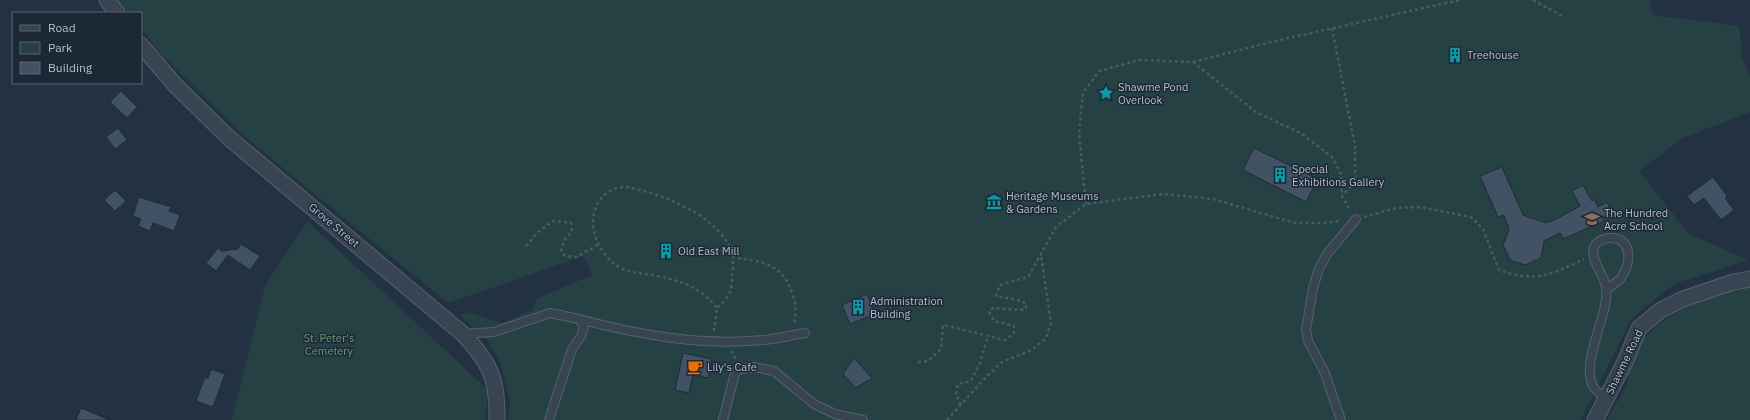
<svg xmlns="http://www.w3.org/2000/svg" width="1750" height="420" font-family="'IBM Plex Sans',sans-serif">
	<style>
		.green { fill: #264144 }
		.building { fill: #425265; stroke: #1f2a39 }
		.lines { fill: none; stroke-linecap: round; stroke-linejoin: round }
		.service-casing { stroke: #56616f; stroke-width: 10 }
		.minor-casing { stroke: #56616f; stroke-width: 17 }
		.path { stroke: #445e60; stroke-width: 2.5; stroke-dasharray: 3 3; stroke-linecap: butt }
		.service { stroke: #384452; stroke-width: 8 }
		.minor { stroke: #384452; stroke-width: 15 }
		.labels { text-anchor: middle; stroke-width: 3; stroke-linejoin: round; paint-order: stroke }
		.poi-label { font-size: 11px; fill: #b5bfcc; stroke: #1d2837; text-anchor: start }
		.street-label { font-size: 11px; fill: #b5bfcc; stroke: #1d2837 }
		.park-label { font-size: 11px; fill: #6a9f75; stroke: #1d2837 }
	</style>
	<rect width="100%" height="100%" fill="#233243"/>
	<!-- green -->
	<path class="green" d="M118 0H1650L1652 15 1739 26 1742 57 1750 75V112L1683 138 1639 171 1689 234 1748 260 1674 284 1632 318 1581 420H508L510 401 500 362 488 341 460 315 469 312 501 323 533 310 536 299 592 275 584 256 448 303 244 136 161 54 141 28V13H129Z
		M307 221 488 390 485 420H232L265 286Z
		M1750 286V420H1607L1627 384 1630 365 1642 340 1659 324 1684 308 1713 296 1738 288Z"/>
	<!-- building -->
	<path class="building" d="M121 91 137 107 127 118 110 102Z
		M118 128 127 140 115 149 106 137Z
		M1254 148 1318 179 1306 202 1243 170Z
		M1502 167 1523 215 1546 223 1554 220 1580 206 1572 191 1583 185 1592 201 1594 199 1598 207 1607 202 1612 213 1602 218 1604 221 1563 239 1560 233 1544 241 1541 258 1525 265 1510 260 1503 245 1509 229 1504 215 1498 217 1480 176Z
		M1713 177 1727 196 1725 198 1734 210 1721 220 1704 198 1694 205 1687 196Z
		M115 190 126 201 115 211 104 200Z
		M139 197 171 207 169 211 180 215 174 231 153 223 150 231 138 226 141 219 133 216Z
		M664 243 674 249 667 260 658 254Z
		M241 244 260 256 250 270 228 255 216 271 206 263 218 248 222 251 238 249Z
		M867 294 875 314 850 324 842 305Z
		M683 353 712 359 708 378 693 375 689 393 675 390Z
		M854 358 872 378 856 388 843 374Z
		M211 369 225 374 213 407 196 401 205 377 208 379Z
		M81 408 110 420H76Z"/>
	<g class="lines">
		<!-- service casing -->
		<g class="service-casing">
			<path id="service" d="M579 319C639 335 701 346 763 340 777 339 792 335 805 333
				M463 334 494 332 550 313 579 319 584 327 581 336 572 349 549 420
				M1605 400C1602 395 1596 391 1593 386 1580 362 1610 313 1606 288 1605 275 1585 254 1597 243 1600 240 1605 239 1608 238 1633 236 1632 263 1621 278 1618 282 1611 286 1607 289
				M723 420 734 377 737 370 754 367 774 371 814 404 835 414 863 420
				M1341 420 1324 371 1308 341 1306 330 1313 288 1319 269 1327 254 1356 219"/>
		</g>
		<!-- minor casing -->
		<g class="minor-casing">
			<path id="minor" d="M107 0 117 13
				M141 45 175 85 229 138 463 334C490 363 498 379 497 420
				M1595 420 1625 362 1639 328 1661 310 1683 299 1733 282 1750 279"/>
		</g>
		<!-- path -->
		<path class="path" d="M1533 0 1564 17
			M1332 28 1355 146V182L1342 196
			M1193 62 1275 41 1460 0
			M1086 204 1079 134 1083 93 1099 71 1139 60 1193 62 1256 112 1302 134 1332 157 1341 174 1342 196 1350 210
			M1364 217 1396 208 1420 207 1471 217 1483 229 1499 270C1535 283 1551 275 1584 259
			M526 246 536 234 553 221 571 223 572 231 564 241 561 251 565 256 576 257 598 245
			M732 257C762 262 782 262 793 295 796 304 797 316 793 325
			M714 331 717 308C701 287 677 279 651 275 638 273 622 272 612 262 602 253 594 239 593 225 592 202 608 183 632 188 666 196 713 214 730 247 734 254 733 266 732 274 732 279 732 287 730 292 728 298 721 304 717 308
			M731 351 737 360
			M918 362 928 361 941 349 943 325 1005 340 1014 333V326L994 321 989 312 993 308 1024 310 1027 305 1022 301 996 296 1000 285 1028 277 1056 227 1086 204 1162 194 1213 199 1295 223H1324L1340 221
			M961 405 956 394 958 384 971 381 980 363 988 336
			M947 420 986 377 1002 362 1032 350 1046 338 1051 323 1041 255"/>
		<!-- service -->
		<use href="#service" class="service"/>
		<!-- minor -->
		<use href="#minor" class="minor"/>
	</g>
	<!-- icons -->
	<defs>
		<g id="building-bare" transform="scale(1.2)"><path d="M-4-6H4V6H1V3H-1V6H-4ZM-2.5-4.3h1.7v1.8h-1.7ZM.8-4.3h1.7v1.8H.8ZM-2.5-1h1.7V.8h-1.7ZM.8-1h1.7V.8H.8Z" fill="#0f9aa8" stroke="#1d2837" stroke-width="2.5" paint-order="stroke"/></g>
		<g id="sight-bare" transform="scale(1.2)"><path d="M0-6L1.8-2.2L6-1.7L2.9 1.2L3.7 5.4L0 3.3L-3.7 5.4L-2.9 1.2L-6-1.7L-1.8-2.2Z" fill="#0f9aa8" stroke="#1d2837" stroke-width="2.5" paint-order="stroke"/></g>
		<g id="museum-bare" transform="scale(1.2)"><path d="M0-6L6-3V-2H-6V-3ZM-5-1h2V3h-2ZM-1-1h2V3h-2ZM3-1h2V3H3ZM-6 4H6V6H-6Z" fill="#0f9aa8" stroke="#1d2837" stroke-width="2.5" paint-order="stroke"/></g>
		<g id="school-bare" transform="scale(1.2)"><path d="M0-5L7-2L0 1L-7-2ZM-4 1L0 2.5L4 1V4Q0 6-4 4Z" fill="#8d6e63" stroke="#1d2837" stroke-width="2.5" paint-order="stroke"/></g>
		<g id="cafe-bare" transform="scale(1.2)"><path d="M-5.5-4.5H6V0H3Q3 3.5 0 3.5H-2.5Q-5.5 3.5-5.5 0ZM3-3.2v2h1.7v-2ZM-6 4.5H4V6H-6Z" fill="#e8710a" stroke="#1d2837" stroke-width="2.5" paint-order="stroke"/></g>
	</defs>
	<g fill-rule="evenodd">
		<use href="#building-bare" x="1455" y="55"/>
		<use href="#sight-bare" x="1106" y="93"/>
		<use href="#building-bare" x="1280" y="175"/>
		<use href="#museum-bare" x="994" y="202"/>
		<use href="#school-bare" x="1592" y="219"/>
		<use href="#building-bare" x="666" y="251"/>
		<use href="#building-bare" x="858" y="307"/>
		<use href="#cafe-bare" x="695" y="367"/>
	</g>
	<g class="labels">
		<!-- poi labels -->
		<g class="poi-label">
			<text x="1467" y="59">Treehouse</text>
			<text x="1118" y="91">Shawme Pond<tspan x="1118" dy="13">Overlook</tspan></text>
			<text x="1292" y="173">Special<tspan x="1292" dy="13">Exhibitions Gallery</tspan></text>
			<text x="1006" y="200">Heritage Museums<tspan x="1006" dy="13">&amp; Gardens</tspan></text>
			<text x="1604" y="217">The Hundred<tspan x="1604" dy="13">Acre School</tspan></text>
			<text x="678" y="255">Old East Mill</text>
			<text x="870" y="305">Administration<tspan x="870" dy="13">Building</tspan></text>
			<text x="707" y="371">Lily's Cafe</text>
		</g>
		<!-- street labels -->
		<g class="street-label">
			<text transform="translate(334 225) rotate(40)" y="4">Grove Street</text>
			<text transform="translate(1624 362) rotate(-64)" y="4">Shawme Road</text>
		</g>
		<!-- park labels -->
		<g class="park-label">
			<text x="329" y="342">St. Peter's<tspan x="329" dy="13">Cemetery</tspan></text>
		</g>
	</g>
	<!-- legend -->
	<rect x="12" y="12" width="130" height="72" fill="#1d2837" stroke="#5a6473"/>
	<rect x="20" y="25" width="20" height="6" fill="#384452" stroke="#5a6473"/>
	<text x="48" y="32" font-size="12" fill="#b5bfcc">Road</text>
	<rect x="20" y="42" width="20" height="12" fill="#264144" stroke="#5a6473"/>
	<text x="48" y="52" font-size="12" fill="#b5bfcc">Park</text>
	<rect x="20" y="62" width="20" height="12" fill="#425265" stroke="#5a6473"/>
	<text x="48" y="72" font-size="12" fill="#b5bfcc">Building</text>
</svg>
